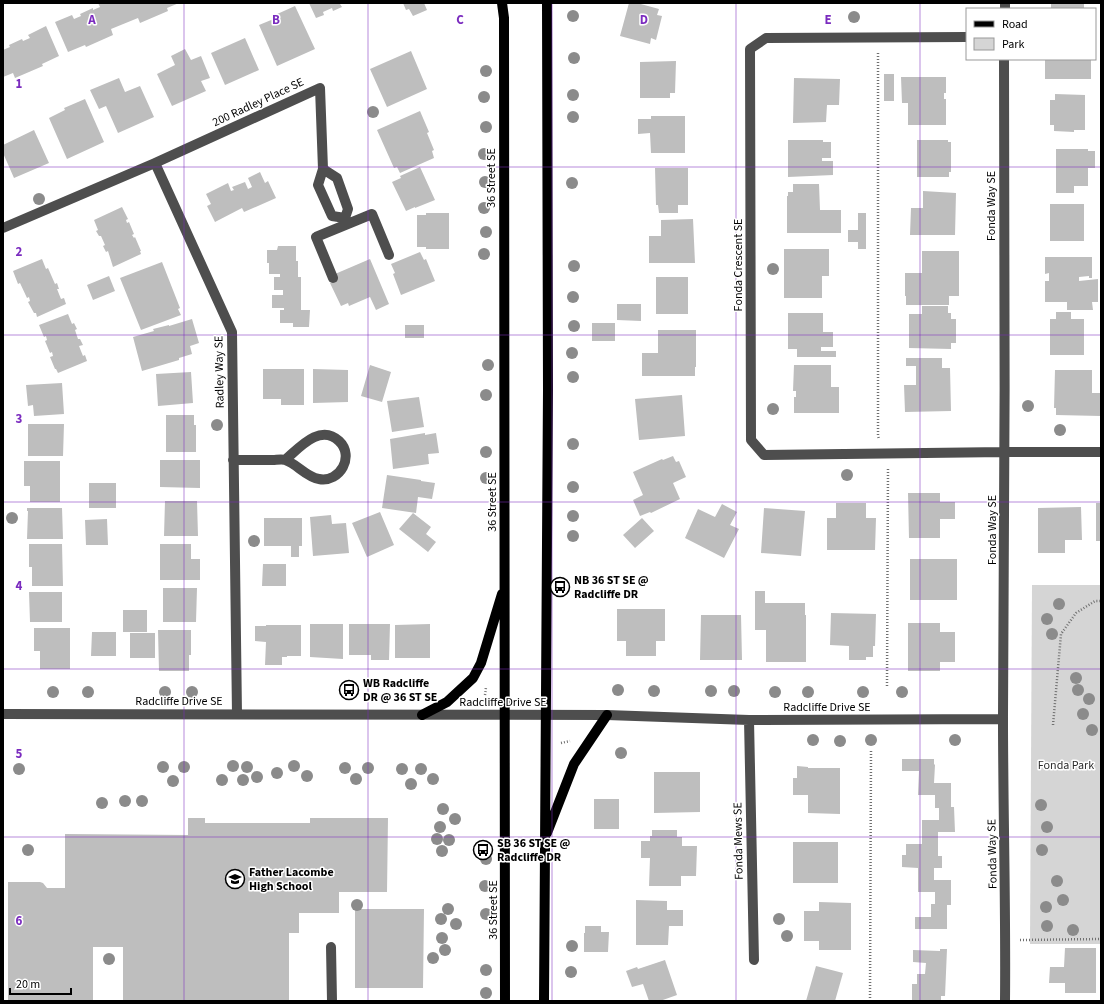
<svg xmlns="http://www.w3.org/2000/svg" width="1104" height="1004" font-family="'Source Sans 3',sans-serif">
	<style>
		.green { fill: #d5d5d5 }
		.building { fill: #bebebe }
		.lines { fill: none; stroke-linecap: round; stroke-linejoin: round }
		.path { stroke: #707070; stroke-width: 2.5; stroke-dasharray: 1 2; stroke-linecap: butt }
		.minor { stroke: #4e4e4e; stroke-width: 10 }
		.major { stroke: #000; stroke-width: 10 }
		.tree { fill: #8b8b8b }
		.grid { fill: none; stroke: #7b2cbf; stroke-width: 1; stroke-opacity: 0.55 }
		.labels { text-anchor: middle; stroke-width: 3; stroke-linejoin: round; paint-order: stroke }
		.street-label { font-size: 12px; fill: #000; stroke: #fff }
		.poi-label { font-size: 12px; font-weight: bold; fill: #000; stroke: #fff; text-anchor: start }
		.park-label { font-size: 12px; fill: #2c2c2c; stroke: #fff }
		.grid-label { font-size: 13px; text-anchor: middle; font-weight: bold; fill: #7b2cbf; stroke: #fff; stroke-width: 3; stroke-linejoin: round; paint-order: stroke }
	</style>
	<rect width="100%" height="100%" fill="#fff"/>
	<!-- green -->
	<path class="green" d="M1032 585H1101V944H1030Z"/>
	<!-- building -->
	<path class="building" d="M98 3H179L167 8 168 11 140 23 138 18 111 29 113 35 86 47 85 45 68 52 55 22 72 15 74 19 81 16 80 14 93 8V10L100 7Z
		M309 3H343L340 4 342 7 333 11 332 8 323 12 324 15 316 18Z
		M403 3H424L427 10 413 16 409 9 406 10Z
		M629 3H637L659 9 657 15 662 16 656 40 651 38 650 44 620 36Z
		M1051 3H1084V9H1051Z
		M295 6 315 49 277 66 259 25 276 18 275 15Z
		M46 26 59 56 42 64 43 66 15 78 13 73 3 77V50L10 47 9 45 22 39 23 41 30 38 28 35Z
		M245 38 259 70 225 85 211 53Z
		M185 49 191 60 201 56 210 78 201 81 206 91 172 106 157 74 175 65 171 56Z
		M411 51 427 89 387 107 370 69Z
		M1045 59H1091V79H1045Z
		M676 61 675 93H670V98H640V62Z
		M884 74H894V101H884Z
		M901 77H946V93H944V99H946V125H908V103H902Z
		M119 78 125 92 140 86 154 117 118 133 106 106 99 109 90 90Z
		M794 78 840 79 839 105H827L826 122 793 123Z
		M1055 94 1085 95V130H1074V132L1054 131V125H1050V100H1055Z
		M85 99 104 142 67 159 49 118 65 110 64 108Z
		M420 111 429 132 427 133 434 150 432 151 434 158 400 173 397 167 394 168 377 130Z
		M651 116H685V153H651L650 133 638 134V119H651Z
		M34 130 49 163 14 178 3 153V145Z
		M788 140H823V142H831V158H822V161H833V175L788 177Z
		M917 140H948V142H951V172H949V177H917Z
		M1056 149H1088V151H1095V168H1088V186H1074V193H1056Z
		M420 167 435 200 415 208V207L406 211 392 182 401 178 400 176Z
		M655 168H688V205H678V213H659L658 205H656Z
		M260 172 265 183 268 181 276 198 244 212 242 208 215 222 207 206 211 204 206 194 228 183 231 191 234 190 232 187 245 182 248 189 252 187 248 178Z
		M793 184H819L820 210H841V233H787V196H788V192H793Z
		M923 191 956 193 955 235H910L911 208H923Z
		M1050 204H1084V241H1050Z
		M122 207 128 219 126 220 127 223 129 222 134 234 132 235 134 238 135 237 141 251H140L141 254 113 267 108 251 106 252 103 246 105 245 101 236H99L96 231 98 230 94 220Z
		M426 213H449V249H426V247H417V215H426Z
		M858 213H866V249H858V242H848V230H858Z
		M693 219 695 263H649V236H661V220Z
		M278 246H296V261H298V277H301V310H310L309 327H293V323H280V310H284V308H272V295H283V290H274V277H280V274H269V263H267V250H277Z
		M784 249H829V276H822V298H784Z
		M922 251H959V296H949V305H906V296H905V273H922Z
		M420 252 424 260 426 259 435 281 401 295 393 274 395 273 391 264Z
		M1045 257H1092V278H1089V276L1079 277V281L1098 279V302H1092L1093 310H1067V302H1045V281H1049V273L1045 274Z
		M42 259 46 269 48 268 55 284 57 283 59 289H57L61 299 64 298 66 304 37 317 36 313H34L28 302 30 301 29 297 27 298 20 283 18 284 13 271Z
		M370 259 389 304 376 310 370 297 349 306 348 303 341 306 330 283 338 279 335 274Z
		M162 262 180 308 178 309 181 315 141 330 120 278Z
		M109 276 115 291 93 300 87 285Z
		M656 277H688V314H656Z
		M617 304H641V321L617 320Z
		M922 306H948V313H951V319H956V343H951V349L909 348V314H922Z
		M1056 312H1071V319H1084V355H1050V319H1056Z
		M788 313H823V332H833V347H821V351H836V357H797V349H788Z
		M68 314 72 324 74 323 77 329 75 330 78 339H80L83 345 79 346 83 356 85 355 87 361 58 373 56 369H55L50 357 53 356 52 352 50 353 45 341 47 340 46 336 44 337 39 325Z
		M192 319 199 343 190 346 192 354 179 358V360L142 371 133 337 154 331 153 329 169 325V326Z
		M592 323H615V341H592Z
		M405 325H424V338H405Z
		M658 330H696V367H695V376H642V353H658Z
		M906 358H942V368H950L951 411 905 412 904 385H916V366H906Z
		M370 365 391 372 382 402 361 396Z
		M794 365H831V387H839V413H794V397H796V391H793Z
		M263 369H304V405H281V399H263Z
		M313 369 348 370V402L313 403Z
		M1055 370H1092V393H1101V416L1056 415V408H1054Z
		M191 372 193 403 158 406 156 374Z
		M62 383 64 414 34 416 33 405 28 406 26 385Z
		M682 395 685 436 639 440 635 399Z
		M419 397 424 427 392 432 387 401Z
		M166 415H194V425H196V452H166Z
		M28 424H64L63 456H28Z
		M425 433V435L436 433 439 453 428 454 429 464 393 469 390 439Z
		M673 456 676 462 679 461 686 477 673 483 680 499 651 513 650 512 640 516 633 500 643 495 633 472 662 459 663 460Z
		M160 460H200V488L160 487Z
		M24 461H60V502H30V486H24Z
		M387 475 421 480V481L435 483 432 499 418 497 416 513 382 508Z
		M89 483H116V508H89Z
		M908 493H940V502H955V519H940V538H909Z
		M165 501H197L198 536H164Z
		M836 503H866V518H876L875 550H827V518H836Z
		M1096 503H1101V541H1096Z
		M722 504 737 512 730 525 739 529 724 558 685 538 698 509 715 517Z
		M1081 507 1082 540H1065V553H1038V508Z
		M27 508H62L63 539H27L28 511H27Z
		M764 508 805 511 801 556 761 553Z
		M380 512 394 545 367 557 352 523Z
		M413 513 431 527 426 534 436 542 428 552 399 529Z
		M331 515 332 524 346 523 349 553 313 556 310 517Z
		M264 518H302V546H299V557H291V546H264Z
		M642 518 654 531 635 548 623 535Z
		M107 519 108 545H86L85 520Z
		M29 544H62L63 586H32V567H29Z
		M160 544H191V559H200V580H160Z
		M910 559H957V600H910Z
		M263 564H286V586H262Z
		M163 588H197L196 622H163Z
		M755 591H765V603H805V615H806V662H766V630H755Z
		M29 592H62V622H30Z
		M617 609H665V641H656V656H626V641H617Z
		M123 610H147V632H123Z
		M831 613 876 614 875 646H873V657H866V660H849V646L830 645Z
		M701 615H741L742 660H700Z
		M908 623H940V632H955V662H940V671H908Z
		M310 624H343V659L310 657Z
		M349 624H390L389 660H371V655H349Z
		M430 624V658H395V625Z
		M266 625H301V656H287V657H282V665H265L266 642 255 641V626H266Z
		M34 628H70V669H40V651H34Z
		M158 630H191V655H189V671H159Z
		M92 632H116V656H91Z
		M130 633H155V658H130Z
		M902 759H934V764L935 765 934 783H951V807H954L955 832H938V856H942V868H934V880H951V905H947V929H915V917H931V904H935V892H918V868L902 867V855H906V844H922V820H939V808H935V795H918L919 771H902Z
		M797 766 808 767V768H840V814L808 813V795H793V778H797Z
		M654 772H700V812L654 813Z
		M594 799H619V829H594Z
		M188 818H205V823H310V818H388L387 892H339V913H299V933H289V1001H123V947H93V1001H8V882H40L43 883 47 888H65V834L188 835Z
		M652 830H677V837H682V846H697L696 876H681V886H649L650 858H641V841H650V836H652Z
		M793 842H838V883H793Z
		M636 900 667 901V910H683V926H669L668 945H636Z
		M819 902 851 903V950H819V941H804V911H819Z
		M355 909H424L423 988H355Z
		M585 926H601V932H609L608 952H584V933H585Z
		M1065 948H1096V993H1065V983H1049L1050 967H1064Z
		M940 949H947L945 996H941V1001H912V984H917V974H925L926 963 913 962V950L940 951Z
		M665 960 677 995 660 1001H649L643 984 632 987 626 971 637 967 638 969Z
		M816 966 843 973 835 1001H806Z"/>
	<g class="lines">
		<!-- path -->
		<path class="path" d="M878 53V435L879 440
			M887 686 888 467
			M485 695 486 687
			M1053 725 1061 634 1076 613 1095 601H1101
			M561 743 570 741
			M1020 940 1101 939
			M870 1001 871 751"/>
		<!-- minor -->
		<path class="minor" d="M1005 9V3
			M967 37 766 38 750 49 751 440 764 455 1005 452H1101
			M1004 59C1005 278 1005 498 1003 717 1003 812 1006 906 1005 1001
			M155 163 232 332 237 714
			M323 169 337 178 348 209 345 218 346 223
			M3 228 155 163 320 88 323 169 318 185 332 216 345 218
			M333 278 316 237 372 214 389 255
			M233 460C246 460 260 460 273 460 276 460 282 459 285 460 296 463 306 477 319 479 340 483 355 456 339 441 320 423 299 448 285 460
			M3 714 607 715 749 720 1003 719
			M749 720 754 960
			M331 947 332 1001"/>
		<!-- major -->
		<path class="major" d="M502 3 504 18 505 1001
			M422 715 447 702 473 678 481 663 502 594
			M547 833 574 764 607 715
			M544 1001 548 390 547 3"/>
	</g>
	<!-- trees -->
	<g class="tree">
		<circle cx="573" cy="16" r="6"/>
		<circle cx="854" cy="17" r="6"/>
		<circle cx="574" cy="58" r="6"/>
		<circle cx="486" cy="71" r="6"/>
		<circle cx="573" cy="95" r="6"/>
		<circle cx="484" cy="97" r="6"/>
		<circle cx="373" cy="112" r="6"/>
		<circle cx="573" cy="117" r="6"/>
		<circle cx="486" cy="127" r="6"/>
		<circle cx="484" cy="154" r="6"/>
		<circle cx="485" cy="182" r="6"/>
		<circle cx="572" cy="183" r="6"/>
		<circle cx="39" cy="199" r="6"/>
		<circle cx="484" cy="208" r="6"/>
		<circle cx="486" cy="232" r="6"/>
		<circle cx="484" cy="254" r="6"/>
		<circle cx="574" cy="266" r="6"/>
		<circle cx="773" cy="269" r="6"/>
		<circle cx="573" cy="297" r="6"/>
		<circle cx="574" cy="326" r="6"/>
		<circle cx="572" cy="353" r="6"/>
		<circle cx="488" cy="365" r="6"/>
		<circle cx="573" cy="377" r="6"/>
		<circle cx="486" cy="395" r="6"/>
		<circle cx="1028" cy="406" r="6"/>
		<circle cx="773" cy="409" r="6"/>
		<circle cx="217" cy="425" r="6"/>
		<circle cx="1060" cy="430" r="6"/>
		<circle cx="573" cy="444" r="6"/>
		<circle cx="486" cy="452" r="6"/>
		<circle cx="847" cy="475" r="6"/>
		<circle cx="486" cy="478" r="6"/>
		<circle cx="573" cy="487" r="6"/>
		<circle cx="573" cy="516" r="6"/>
		<circle cx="12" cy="518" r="6"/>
		<circle cx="573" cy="536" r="6"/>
		<circle cx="254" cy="541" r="6"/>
		<circle cx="1059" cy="604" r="6"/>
		<circle cx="1047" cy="619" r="6"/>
		<circle cx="1052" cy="634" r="6"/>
		<circle cx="1076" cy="678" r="6"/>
		<circle cx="618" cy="690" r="6"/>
		<circle cx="1078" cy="690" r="6"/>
		<circle cx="654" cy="691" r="6"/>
		<circle cx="711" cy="691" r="6"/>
		<circle cx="734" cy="691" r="6"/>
		<circle cx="53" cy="692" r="6"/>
		<circle cx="88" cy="692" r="6"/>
		<circle cx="165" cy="692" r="6"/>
		<circle cx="192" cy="692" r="6"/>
		<circle cx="775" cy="692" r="6"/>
		<circle cx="808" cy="692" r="6"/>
		<circle cx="863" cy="692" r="6"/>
		<circle cx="902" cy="692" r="6"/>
		<circle cx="1089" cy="699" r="6"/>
		<circle cx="1083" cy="714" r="6"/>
		<circle cx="1092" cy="730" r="6"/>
		<circle cx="813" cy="740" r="6"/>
		<circle cx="871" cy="740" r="6"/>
		<circle cx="955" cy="740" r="6"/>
		<circle cx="840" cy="741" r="6"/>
		<circle cx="621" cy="753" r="6"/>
		<circle cx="233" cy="766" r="6"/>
		<circle cx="294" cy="766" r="6"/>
		<circle cx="163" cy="767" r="6"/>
		<circle cx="184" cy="767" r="6"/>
		<circle cx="247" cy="767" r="6"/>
		<circle cx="345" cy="768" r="6"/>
		<circle cx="368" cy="768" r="6"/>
		<circle cx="19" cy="769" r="6"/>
		<circle cx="402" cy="769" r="6"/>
		<circle cx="421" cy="769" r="6"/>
		<circle cx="277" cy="773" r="6"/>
		<circle cx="307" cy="776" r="6"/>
		<circle cx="257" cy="777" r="6"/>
		<circle cx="356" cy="779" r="6"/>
		<circle cx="433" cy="779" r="6"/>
		<circle cx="222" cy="780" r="6"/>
		<circle cx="243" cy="780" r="6"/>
		<circle cx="173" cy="781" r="6"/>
		<circle cx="411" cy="784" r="6"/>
		<circle cx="125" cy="801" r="6"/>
		<circle cx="142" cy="801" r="6"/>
		<circle cx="102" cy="803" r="6"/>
		<circle cx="1041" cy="805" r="6"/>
		<circle cx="443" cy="809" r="6"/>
		<circle cx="455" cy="819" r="6"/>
		<circle cx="440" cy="827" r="6"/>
		<circle cx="1047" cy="827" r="6"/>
		<circle cx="437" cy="839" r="6"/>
		<circle cx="449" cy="840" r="6"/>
		<circle cx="28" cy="850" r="6"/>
		<circle cx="1042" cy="850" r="6"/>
		<circle cx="442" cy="851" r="6"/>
		<circle cx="486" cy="859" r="6"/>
		<circle cx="1057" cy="881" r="6"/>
		<circle cx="485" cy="886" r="6"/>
		<circle cx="1063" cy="900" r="6"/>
		<circle cx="357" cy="905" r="6"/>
		<circle cx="1046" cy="907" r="6"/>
		<circle cx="448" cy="909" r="6"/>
		<circle cx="486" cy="914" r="6"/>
		<circle cx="441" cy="919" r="6"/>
		<circle cx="779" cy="919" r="6"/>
		<circle cx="456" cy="924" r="6"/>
		<circle cx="1047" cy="926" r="6"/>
		<circle cx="1073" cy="930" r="6"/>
		<circle cx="787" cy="936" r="6"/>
		<circle cx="442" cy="938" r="6"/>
		<circle cx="572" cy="946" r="6"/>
		<circle cx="445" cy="950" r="6"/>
		<circle cx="433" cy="958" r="6"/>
		<circle cx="109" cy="959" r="6"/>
		<circle cx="486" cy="970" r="6"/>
		<circle cx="571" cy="972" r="6"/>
		<circle cx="486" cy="993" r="6"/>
	</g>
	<!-- grid -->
	<path class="grid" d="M184 3V1001M368 3V1001M552 3V1001M736 3V1001M920 3V1001M3 167H1101M3 335H1101M3 502H1101M3 669H1101M3 837H1101"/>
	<!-- icons -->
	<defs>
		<g id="bus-ring" transform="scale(1)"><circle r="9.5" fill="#fff" stroke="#000" stroke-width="1.5"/><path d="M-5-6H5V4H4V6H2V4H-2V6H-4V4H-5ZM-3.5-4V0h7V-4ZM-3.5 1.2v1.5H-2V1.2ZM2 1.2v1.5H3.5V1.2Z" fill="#000"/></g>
		<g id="school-ring" transform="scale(1)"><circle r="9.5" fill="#fff" stroke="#000" stroke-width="1.5"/><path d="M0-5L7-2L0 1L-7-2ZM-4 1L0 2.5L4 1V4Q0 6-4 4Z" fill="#000"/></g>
	</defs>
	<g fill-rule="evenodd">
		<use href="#bus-ring" x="560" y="587"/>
		<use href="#bus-ring" x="349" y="690"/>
		<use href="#bus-ring" x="483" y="850"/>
		<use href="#school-ring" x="235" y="879"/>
	</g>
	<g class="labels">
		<!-- street labels -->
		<g class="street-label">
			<text transform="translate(258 102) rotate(-25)" y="4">200 Radley Place SE</text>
			<text transform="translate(491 178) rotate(-90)" y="4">36 Street SE</text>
			<text transform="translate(991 206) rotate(-90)" y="4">Fonda Way SE</text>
			<text transform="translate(738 265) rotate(-90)" y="4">Fonda Crescent SE</text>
			<text transform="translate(219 372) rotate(-91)" y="4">Radley Way SE</text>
			<text transform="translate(492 502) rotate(-90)" y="4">36 Street SE</text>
			<text transform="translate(992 530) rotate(-90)" y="4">Fonda Way SE</text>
			<text x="179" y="705">Radcliffe Drive SE</text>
			<text x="503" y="706">Radcliffe Drive SE</text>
			<text x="827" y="711">Radcliffe Drive SE</text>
			<text transform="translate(738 841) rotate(-91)" y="4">Fonda Mews SE</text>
			<text transform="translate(992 854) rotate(-91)" y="4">Fonda Way SE</text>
			<text transform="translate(493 910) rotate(-90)" y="4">36 Street SE</text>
		</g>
		<!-- poi labels -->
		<g class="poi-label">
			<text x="574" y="584">NB 36 ST SE @<tspan x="574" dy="14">Radcliffe DR</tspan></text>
			<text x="363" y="687">WB Radcliffe<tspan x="363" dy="14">DR @ 36 ST SE</tspan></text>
			<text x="497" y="847">SB 36 ST SE @<tspan x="497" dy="14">Radcliffe DR</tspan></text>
			<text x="249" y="876">Father Lacombe<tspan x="249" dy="14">High School</tspan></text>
		</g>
		<!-- park labels -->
		<g class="park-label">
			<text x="1066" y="769">Fonda Park</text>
		</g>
	</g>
	<g class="grid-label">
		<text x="92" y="24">A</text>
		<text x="276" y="24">B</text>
		<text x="460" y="24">C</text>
		<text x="644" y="24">D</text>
		<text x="828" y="24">E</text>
		<text x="19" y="88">1</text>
		<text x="19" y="256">2</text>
		<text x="19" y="423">3</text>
		<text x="19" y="590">4</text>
		<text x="19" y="758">5</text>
		<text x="19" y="925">6</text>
	</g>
	<!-- border -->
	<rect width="1104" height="1004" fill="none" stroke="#000000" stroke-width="8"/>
	<!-- legend -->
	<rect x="966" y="8" width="130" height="52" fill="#ffffff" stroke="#999999"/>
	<rect x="974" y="21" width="20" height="6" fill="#000000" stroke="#999999"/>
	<text x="1002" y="28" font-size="12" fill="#000000">Road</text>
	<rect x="974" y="38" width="20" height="12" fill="#d5d5d5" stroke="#999999"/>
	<text x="1002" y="48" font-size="12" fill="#000000">Park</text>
	<!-- scale -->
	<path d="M10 988v6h61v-6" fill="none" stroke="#000000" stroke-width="2"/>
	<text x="16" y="988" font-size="12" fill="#000000" stroke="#ffffff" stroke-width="3" paint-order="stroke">20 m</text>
</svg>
